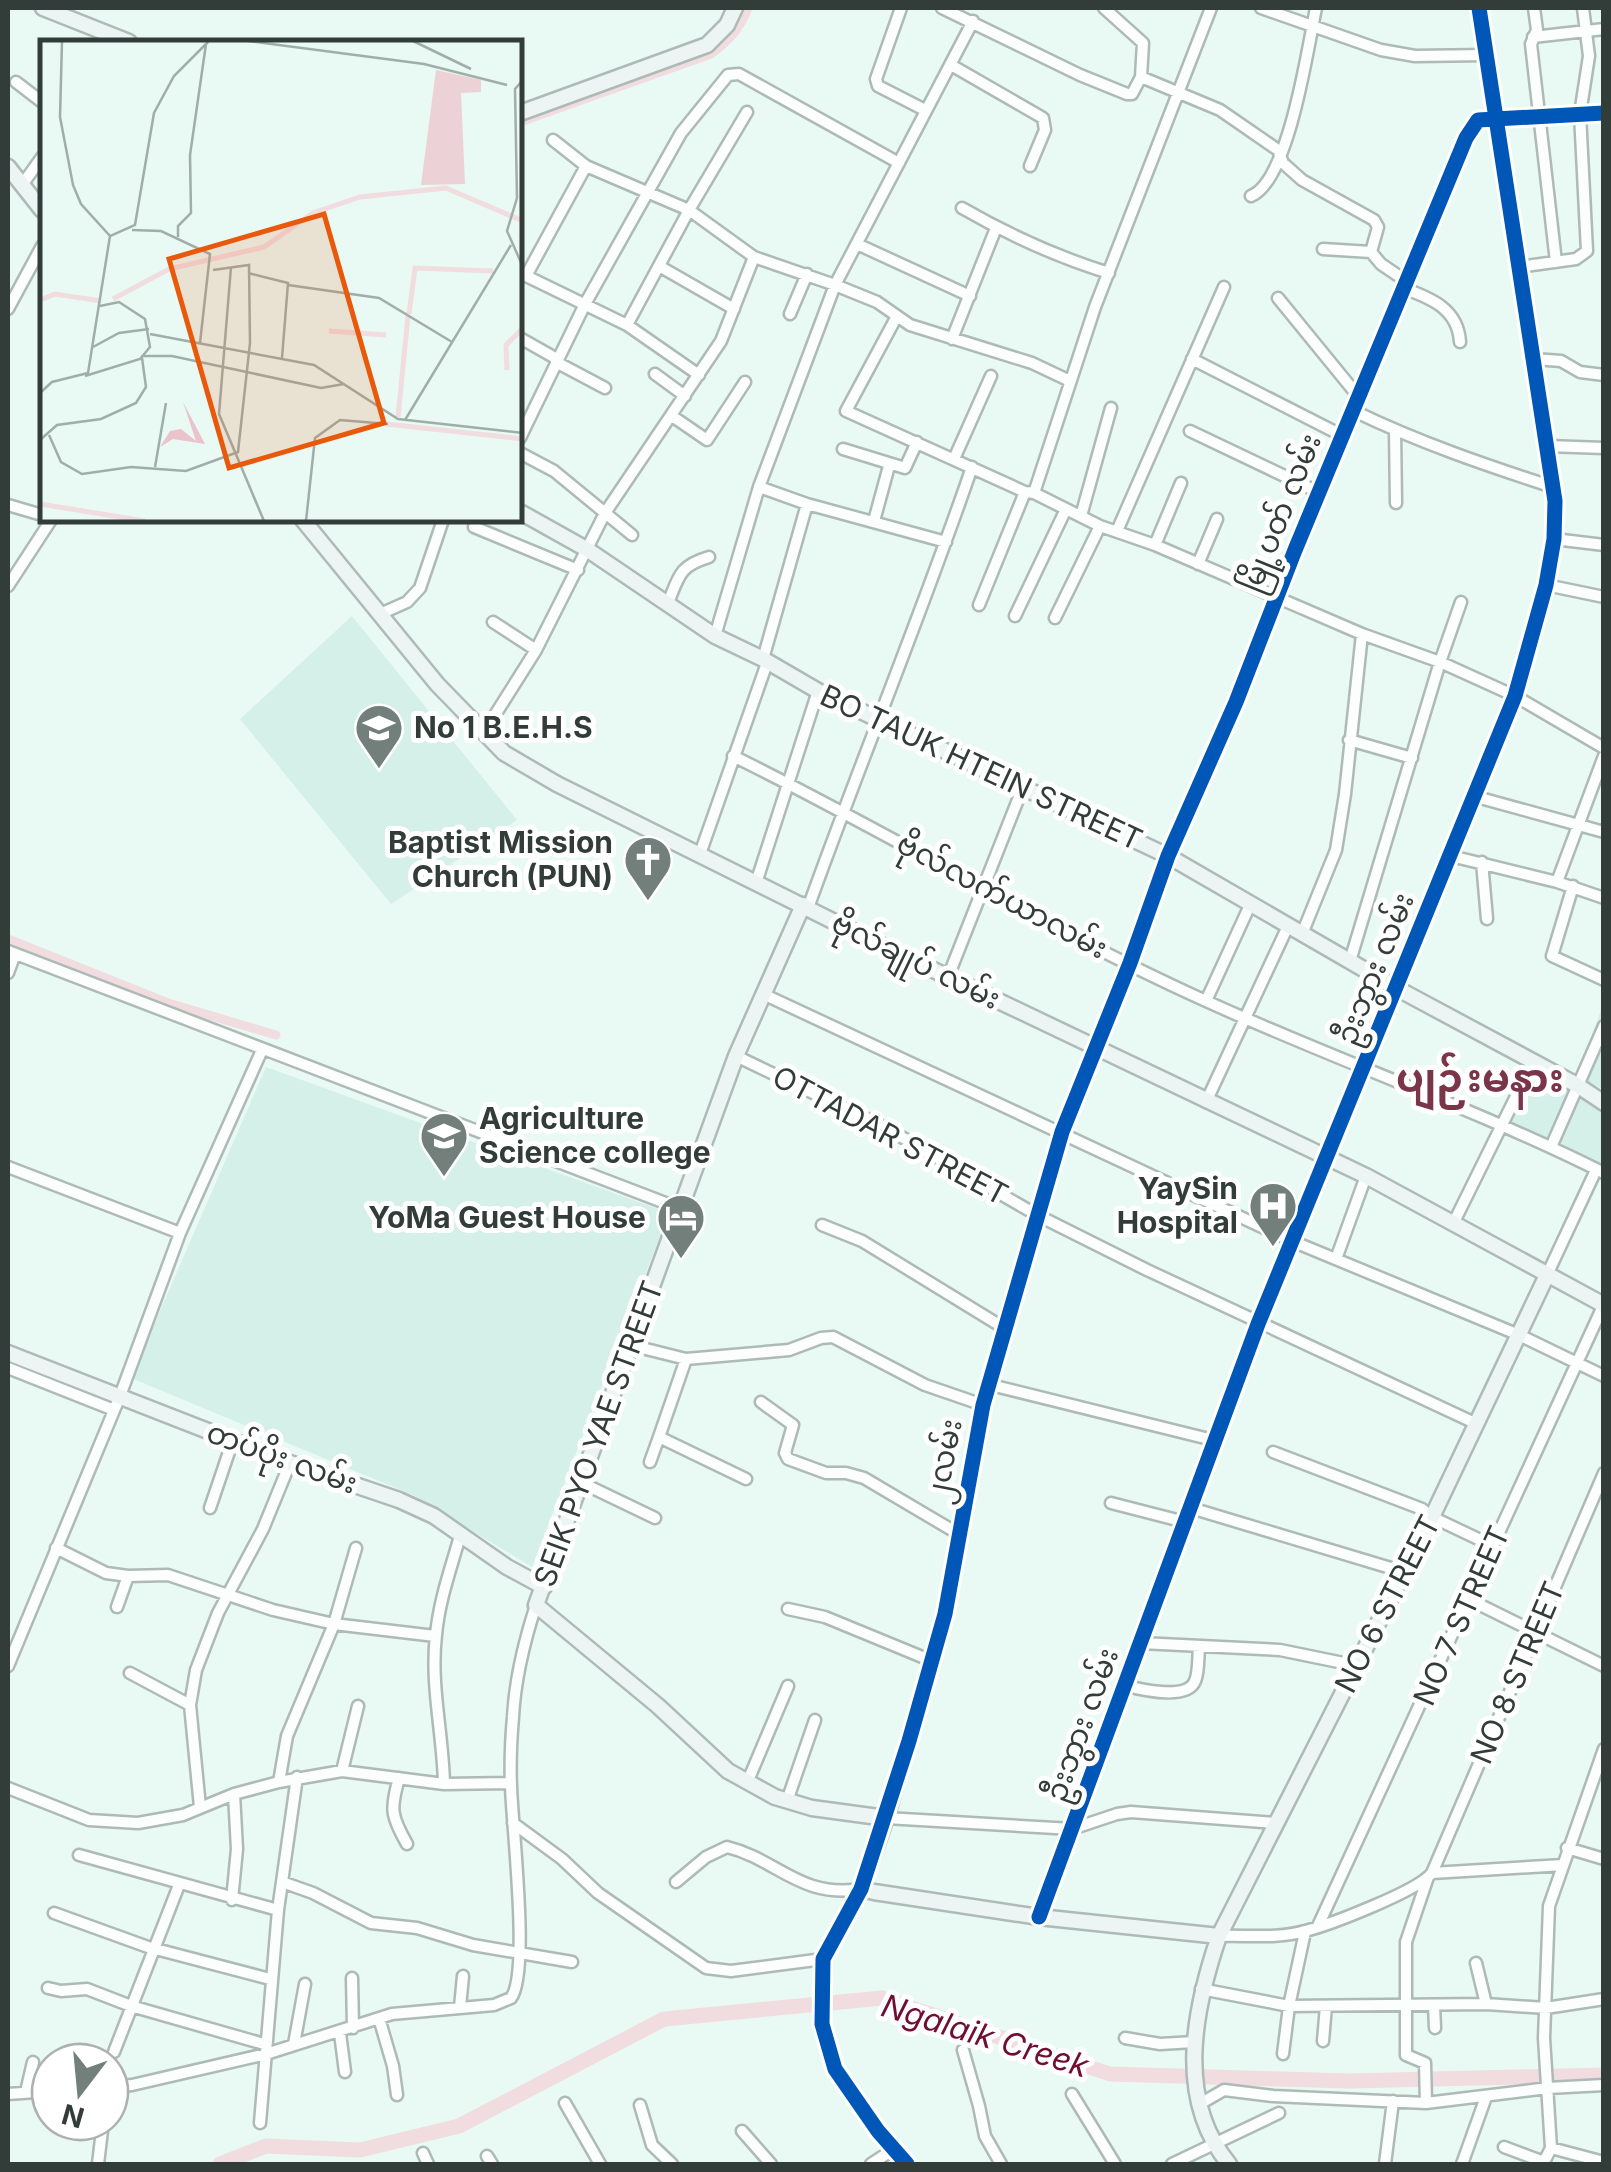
<svg xmlns="http://www.w3.org/2000/svg" width="1611" height="2172" font-family="Inter,'Noto Sans Myanmar',sans-serif">
	<style>
		.built { fill: #d5f0e8 }
		.lines { fill: none; stroke-linecap: round; stroke-linejoin: round }
		.canal { stroke: #f1dce0; stroke-width: 9 }
		.river { stroke: #f1dce0; stroke-width: 15 }
		.street-casing { stroke: #aebab6; stroke-width: 15 }
		.secondary-casing { stroke: #aebab6; stroke-width: 19 }
		.street { stroke: #fcfefd; stroke-width: 10 }
		.secondary { stroke: #ecf5f3; stroke-width: 14 }
		.cycleway-casing { stroke: #fff; stroke-width: 21 }
		.cycleway { stroke: #0057b8; stroke-width: 15 }
		.labels { text-anchor: middle; stroke-width: 10; stroke-linejoin: round; paint-order: stroke }
		.street-label { font-size: 30px; fill: #323d3a; stroke: #fff }
		.poi-label { font-size: 30px; font-weight: bold; fill: #323d3a; stroke: #fff; text-anchor: end }
		.water-label { font-size: 32px; font-style: italic; fill: #6f0d33; stroke: #fff }
		.district-label { font-size: 40px; font-weight: bold; fill: #7b3549; stroke: #fff }
		.inset-river { fill: none; stroke: #f1dce0; stroke-width: 5 }
		.inset-road { fill: none; stroke: #a0aeaa; stroke-width: 2.5 }
		.view { fill: #e8590c; fill-opacity: 0.15; stroke: #e8590c; stroke-width: 5 }
		.inset-edge { fill: none; stroke: #323d3a; stroke-width: 5 }
	</style>
	<rect width="100%" height="100%" fill="#e9f9f4"/>
	<!-- built -->
	<path class="built" d="M352 616 517 820 391 904 240 719Z
		M1603 1004V1089L1578 1076Z
		M1532 1064 1603 1103V1174L1502 1124Z
		M266 1067 669 1213 532 1567 415 1496 131 1378Z"/>
	<g class="lines">
		<!-- canal -->
		<path class="canal" d="M520 122 711 54C729 41 740 29 748 8
			M8 939 168 1003 276 1035"/>
		<!-- river -->
		<path class="river" d="M220 2164 266 2146 360 2150 459 2126 664 2019 882 1998 1110 2074 1350 2081 1604 2075"/>
		<!-- street casing -->
		<g class="street-casing">
			<path id="street" d="M901 8 876 79 878 86 925 110
				M942 8 1080 75 1127 94H1132L1141 77
				M1104 8 1143 43 1141 77 1220 110 1278 150 1283 163 1302 180 1374 220 1378 227 1371 252 1381 264 1406 281
				M1211 8 1095 307 1034 493 1100 526 1155 545 1362 634 1440 662 1515 696 1604 748
				M1261 8 1381 50 1415 56 1487 55
				M1534 8 1537 30 1531 44 1556 262
				M1533 37 1604 29
				M951 65 1043 118 1045 130 1030 166
				M16 82 42 102
				M553 140 586 166 689 210 754 257 835 285 877 302 910 325 1032 363 1070 381
				M22 185 42 157
				M1251 196C1289 181 1308 46 1316 8
				M962 208C1009 235 1057 257 1109 273
				M857 244 970 296
				M1323 249 1371 252
				M659 266 734 309
				M1519 267 1576 259 1587 251 1580 114 1589 56 1583 8
				M520 273 627 325 699 375
				M526 276 586 166
				M1403 288C1431 298 1458 309 1460 342
				M1278 298 1358 396
				M8 309 42 246
				M790 314 807 274
				M897 316 846 411 1025 492 1034 493
				M627 325 689 210 747 112
				M520 338 557 359
				M952 339 996 228
				M1192 359 1343 436
				M1534 359 1561 361 1580 372 1604 375
				M556 362 605 388
				M655 374 685 396
				M1354 411C1418 442 1485 465 1553 487
				M672 416 707 440 745 382
				M1190 431 1318 492
				M1395 431 1396 503
				M520 438 585 304 681 133 728 75 739 74 899 163
				M1547 446 1604 448
				M843 449 905 468 917 442
				M520 453 554 471 632 535
				M954 459 991 376
				M759 487 807 504 946 542
				M8 505 42 515
				M1081 516 1111 408
				M874 521 889 466
				M474 527 578 570
				M1117 531 1224 287
				M1554 539 1604 545
				M1155 545 1181 483
				M1198 564 1217 519
				M1546 585 1604 597
				M8 586 51 520
				M668 603C679 576 679 566 709 557
				M979 605 1025 492
				M380 614 407 602 420 588 443 520
				M1015 616 1066 509
				M1055 618 1100 526
				M493 622 536 650
				M715 636 759 487 835 285 973 21
				M763 659 807 504
				M483 734 536 650 605 513 721 341 754 257
				M1349 740 1412 758
				M733 756C892 834 1044 928 1206 1001 1338 1061 1474 1108 1604 1173
				M1473 796 1604 832
				M700 854 767 663
				M1451 856 1557 882 1604 898
				M1482 862 1487 919
				M1557 882 1604 756
				M756 883 818 691
				M1573 886 1552 956 1604 980
				M808 908C861 760 921 616 972 467
				M1302 934 1336 850 1345 794 1362 634
				M8 951 681 1209
				M1350 961 1440 662 1461 602
				M8 973 15 954
				M948 977 1023 787
				M763 994 1292 1241 1519 1335 1604 1376
				M1206 1001 1250 905
				M736 1056 886 1128 1037 1215 1147 1270 1477 1424
				M1206 1102 1288 926
				M1551 1147 1604 1026
				M8 1167 180 1233
				M1454 1222 1532 1064
				M822 1225 862 1241 1004 1328
				M1336 1259 1366 1176
				M1547 1275 1596 1170
				M630 1345 686 1359 789 1350 821 1338 833 1337 925 1385 983 1405
				M686 1359 659 1437 746 1479
				M8 1368 114 1410
				M991 1385 1213 1440
				M761 1402 793 1425 785 1453 788 1459 826 1473H846L864 1478 957 1533
				M1273 1452 1422 1509 1432 1517 1493 1546
				M650 1462 659 1437
				M580 1482 655 1518
				M1111 1503 1185 1522
				M210 1508 233 1440
				M1191 1508 1404 1572
				M56 1548 106 1573 128 1576 168 1575 273 1610 334 1624 356 1548
				M1468 1599 1604 1666
				M117 1607 128 1576
				M788 1609 825 1617 932 1661
				M1141 1643 1280 1650 1358 1666
				M8 1666 120 1396 180 1233 262 1050
				M130 1673 190 1705
				M1123 1685C1138 1689 1187 1701 1195 1681 1199 1672 1198 1657 1199 1647
				M342 1771 358 1706
				M399 1778C390 1809 391 1816 407 1844
				M279 1782 287 1736 334 1624 435 1636
				M747 1783 788 1686
				M444 1784C443 1734 430 1684 436 1635 439 1601 451 1568 460 1536
				M8 1788 89 1820 138 1823 183 1815 234 1794 279 1782 342 1771 444 1784 511 1783
				M787 1801 815 1720
				M200 1807 190 1705 196 1670 218 1613 263 1529 290 1463
				M886 1818 1072 1829 1117 1814 1131 1812 1276 1823
				M513 1823 562 1859 598 1893 706 1968 731 1971 823 1959
				M1567 1848 1604 1859
				M79 1855 278 1910 260 2123
				M1432 1873 1604 1473
				M282 1882 313 1893 371 1923 417 1928 473 1945 572 1962
				M676 1882 706 1857 727 1847C777 1859 800 1899 861 1889L823 1959 822 2024 825 2043 835 2069 878 2131 907 2164
				M232 1900 237 1849 234 1794
				M278 1910 297 1777
				M54 1913 148 1947 270 1979
				M1318 1926 1604 1304
				M1219 1936C1247 1935 1278 1939 1305 1931 1329 1925 1418 1891 1432 1873L1563 1865
				M1476 1963 1486 2004
				M352 1978 353 2028
				M48 1988 61 1991 87 1989 131 2006 264 2044
				M1201 1989 1289 2006 1486 2004 1546 2008 1604 1999
				M1434 2006 1435 2028
				M460 2007 463 1976
				M379 2018 393 2066 397 2095
				M340 2033 345 2072
				M1125 2038 1160 2044 1194 2042
				M1323 2041 1326 2006
				M294 2044 305 1984
				M963 2050 979 2106 985 2136 1001 2164
				M114 2052 179 1885
				M1283 2054 1289 2006 1305 1932
				M110 2087 132 2085 266 2054 392 2014 494 2005 511 1998C530 1973 512 1825 511 1786 510 1763 511 1740 513 1717 515 1678 524 1642 536 1605
				M26 2092 33 2062
				M8 2094 50 2091
				M1072 2094 1115 2164
				M565 2103 600 2164
				M1426 2103 1425 2063 1406 2055V1942L1427 1880
				M640 2105 652 2145 672 2164
				M1198 2105 1224 2090 1273 2096 1426 2103 1548 2088 1604 2085
				M742 2131 771 2164
				M1504 2147 1544 2162
				M1551 2148 1604 2162
				M423 2153 428 2164
				M487 2156 492 2164
				M98 2164 103 2122
				M871 2164 894 2149
				M1172 2164 1279 2113
				M1385 2164 1393 2101
				M1462 2164 1486 2097
				M1543 2164 1551 2148 1544 2038 1549 1906 1604 1749"/>
		</g>
		<!-- secondary casing -->
		<g class="secondary-casing">
			<path id="secondary" d="M43 8 129 42
				M520 113 707 45 727 25 735 8
				M8 167 42 210
				M520 512 588 550 715 636 763 659 818 691 1168 856 1398 989 1577 1085 1604 1103
				M303 520 437 684 504 753 557 784 883 946 1366 1176 1604 1305
				M803 905 736 1056 536 1605 658 1706 728 1771 775 1797 812 1808 886 1818
				M8 1353 290 1463 399 1500 434 1516 507 1567 544 1587
				M1039 1917 1258 1324 1515 696 1546 585 1554 539 1555 501 1479 8
				M1219 1936 1039 1917 874 1892 861 1889 886 1818 945 1614 983 1405 1062 1132 1130 963 1168 856 1236 702 1295 550 1466 138 1478 120 1604 113
				M1229 2164C1175 2099 1194 2009 1219 1936L1432 1517 1547 1275"/>
		</g>
		<!-- street -->
		<use href="#street" class="street"/>
		<!-- secondary -->
		<use href="#secondary" class="secondary"/>
		<!-- cycleway casing -->
		<g class="cycleway-casing">
			<path id="cycleway" d="M1039 1917 1258 1324 1515 696 1546 585 1554 539 1555 501 1479 8
				M907 2164 878 2131 835 2069 822 2024 823 1959 861 1889 909 1741 945 1614 983 1405 1062 1132 1130 963 1168 856 1236 702 1295 550 1466 138 1478 120 1604 113"/>
		</g>
		<!-- cycleway -->
		<use href="#cycleway" class="cycleway"/>
	</g>
	<!-- icons -->
	<defs>
		<g id="school-pin" transform="scale(2.5)"><path d="M0 17L-7.5 6A9.5 9.5 0 1 1 7.5 6Z" fill="#727f7b" stroke="#fff"/><path d="M0-5L7-2L0 1L-7-2ZM-4 1L0 2.5L4 1V4Q0 6-4 4Z" fill="#fff"/></g>
		<g id="church-pin" transform="scale(2.5)"><path d="M0 17L-7.5 6A9.5 9.5 0 1 1 7.5 6Z" fill="#727f7b" stroke="#fff"/><path d="M-1.2-6h2.4v3.5h3.3v2.4h-3.3V6h-2.4V-.1h-3.3v-2.4h3.3Z" fill="#fff"/></g>
		<g id="university-pin" transform="scale(2.5)"><path d="M0 17L-7.5 6A9.5 9.5 0 1 1 7.5 6Z" fill="#727f7b" stroke="#fff"/><path d="M0-5L7-2L0 1L-7-2ZM-4 1L0 2.5L4 1V4Q0 6-4 4Z" fill="#fff"/></g>
		<g id="hospital-pin" transform="scale(2.5)"><path d="M0 17L-7.5 6A9.5 9.5 0 1 1 7.5 6Z" fill="#727f7b" stroke="#fff"/><path d="M-5-5h3v3.5h4V-5h3V5h-3V1.5h-4V5h-3Z" fill="#fff"/></g>
		<g id="hotel-pin" transform="scale(2.5)"><path d="M0 17L-7.5 6A9.5 9.5 0 1 1 7.5 6Z" fill="#727f7b" stroke="#fff"/><path d="M-6-4.5h1.5V1H6V5H4.5V3h-9V5H-6ZM-4 0a1.8 1.8 0 1 1 3.6 0ZM.5 0V-2.5h3Q6-2.5 6 0Z" fill="#fff"/></g>
	</defs>
	<g fill-rule="evenodd">
		<use href="#school-pin" x="379" y="728"/>
		<use href="#church-pin" x="648" y="860"/>
		<use href="#university-pin" x="444" y="1136"/>
		<use href="#hospital-pin" x="1273" y="1206"/>
		<use href="#hotel-pin" x="681" y="1218"/>
	</g>
	<g class="labels">
		<!-- street labels -->
		<g class="street-label">
			<text transform="translate(1281 513) rotate(-68)" y="10">မြို့ပတ် လမ်း</text>
			<text transform="translate(981 768) rotate(25)" y="10">BO TAUK HTEIN STREET</text>
			<text transform="translate(1002 896) rotate(28)" y="10">ဗိုလ်လက်ယာလမ်း</text>
			<text transform="translate(916 961) rotate(26)" y="10">ဗိုလ်ချုပ် လမ်း</text>
			<text transform="translate(1375 969) rotate(-68)" y="10">ဦးဘွား လမ်း</text>
			<text transform="translate(890 1136) rotate(28)" y="10">OTTADAR STREET</text>
			<text transform="translate(599 1434) rotate(-70)" y="10">SEIK PYO YAE STREET</text>
			<text transform="translate(282 1458) rotate(20)" y="10">တပ်ပိုး လမ်း</text>
			<text transform="translate(944 1461) rotate(-79)" y="10">၂လမ်း</text>
			<text transform="translate(1388 1604) rotate(-63)" y="10">NO 6 STREET</text>
			<text transform="translate(1462 1616) rotate(-66)" y="10">NO 7 STREET</text>
			<text transform="translate(1518 1673) rotate(-67)" y="10">NO 8 STREET</text>
			<text transform="translate(1082 1725) rotate(-70)" y="10">ဦးဘွား လမ်း</text>
		</g>
		<!-- poi labels -->
		<g class="poi-label">
			<text x="414" y="738" text-anchor="start">No 1 B.E.H.S</text>
			<text x="613" y="853">Baptist Mission<tspan x="613" dy="34">Church (PUN)</tspan></text>
			<text x="479" y="1129" text-anchor="start">Agriculture<tspan x="479" dy="34">Science college</tspan></text>
			<text x="1238" y="1199">YaySin<tspan x="1238" dy="34">Hospital</tspan></text>
			<text x="646" y="1228">YoMa Guest House</text>
		</g>
		<!-- water labels -->
		<g class="water-label">
			<text transform="translate(985 2036) rotate(17)" y="11">Ngalaik Creek</text>
		</g>
		<!-- district labels -->
		<g class="district-label">
			<text x="1480" y="1092">ပျဉ်းမနား</text>
		</g>
	</g>
	<!-- overview -->
	<g transform="translate(40 40)">
		<rect width="482" height="482" fill="#e9f9f4"/>
		<path d="M396 30 441 40V52L421 53 425 144 381 145Z" fill="#ecd1d6"/>
		<path d="M143 362 165 404 133 399 120 407 130 391 141 389 156 401Z" fill="#eac3cb"/>
		<path class="inset-river" d="M73 259 129 229 224 207 273 173 320 157 406 148 483 181M0 260 15 254 61 261M369 274 375 228 453 231M289 291 346 295M467 330 466 305 483 288M358 377 368 276M346 384 483 399M0 464 105 481"/>
		<path class="inset-road" d="M22 1 20 77 33 145 41 164 70 196M208 1 384 24 467 45M373 1 431 29M483 40 475 49 477 158 467 191 483 227M92 190 121 191 170 214 160 303M138 197V186L151 173 150 115 166 4M191 227 179 374 224 481M208 233 248 243 242 318M248 245 339 258 412 302M110 294 274 325 358 379 483 393M53 307 79 293 109 289M103 316H132L281 348 304 344M45 336 100 319 110 307 105 279 79 262 60 266M0 353 12 342 48 333 70 196 95 185 114 73 134 36 168 2M365 380 471 205M9 395 21 422 42 434 91 427 146 431 198 412 210 303 209 225 173 230M0 400 17 385 61 379 96 363 106 347 102 318M115 427 126 363M266 481 275 398 300 380 348 384"/>
		<path class="view" d="M284 174 344 383 189 428 129 219Z"/>
		<rect width="482" height="482" class="inset-edge"/>
	</g>
	<!-- border -->
	<rect width="1611" height="2172" fill="none" stroke="#323d3a" stroke-width="20"/>
	<!-- north arrow -->
	<g transform="translate(80 2092) rotate(196)"><circle r="48" fill="#ffffff" stroke="#adb1b0" stroke-width="2.5"/>
	<path d="M0-8L18 38L0 25L-18 38Z" fill="#727f7b"/>
	<text y="-15" font-size="28" font-weight="bold" text-anchor="middle" fill="#323d3a">N</text>
	</g>
</svg>
